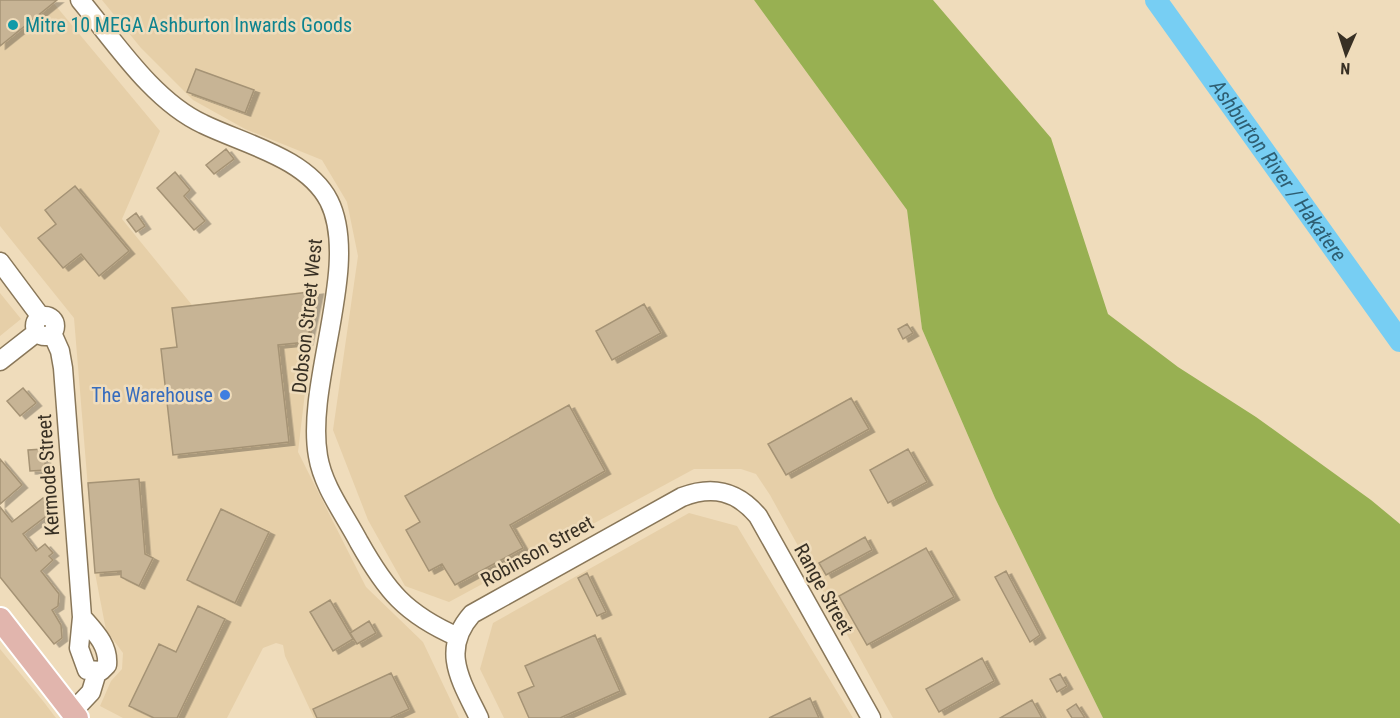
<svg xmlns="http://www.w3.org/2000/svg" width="1400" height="718" font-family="'Roboto Condensed',sans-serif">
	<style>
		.built { fill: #e6cfa8 }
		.forest { fill: #98b052 }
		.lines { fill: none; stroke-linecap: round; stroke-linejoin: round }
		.river { stroke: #77cef3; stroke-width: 22 }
		.building { fill: #c7b495; stroke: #a59375; stroke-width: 1.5; filter: url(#shadow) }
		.minor-casing { stroke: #897759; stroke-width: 21 }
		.major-casing { stroke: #fff; stroke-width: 26 }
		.minor { stroke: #fff; stroke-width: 18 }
		.major { stroke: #e1b5ad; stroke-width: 22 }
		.culture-dot { fill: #0f9aa8; stroke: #efdcbb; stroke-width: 2 }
		.shop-dot { fill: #3f7fe0; stroke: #efdcbb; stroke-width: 2 }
		.labels { text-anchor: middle; stroke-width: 5; stroke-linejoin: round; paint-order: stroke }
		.culture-label { font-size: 20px; fill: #0d838f; stroke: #efdcbb; text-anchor: start }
		.street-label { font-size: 20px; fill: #383024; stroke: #efdcbb }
		.shop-label { font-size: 20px; fill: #366cbe; stroke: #efdcbb; text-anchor: end }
		.water-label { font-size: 21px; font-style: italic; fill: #2e5e72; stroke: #efdcbb }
	</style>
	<defs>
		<filter id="shadow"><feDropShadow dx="5.5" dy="3" stdDeviation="0" flood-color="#0004"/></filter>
	</defs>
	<rect width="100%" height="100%" fill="#efdcbb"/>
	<!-- built -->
	<path class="built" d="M0 0H51L160 131 122 219 192 305 317 290 298 452 366 587 423 642 459 718H314L285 656 283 645 276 643 263 648 227 718H123L100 706 111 681 122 669 123 653 106 630 95 573 74 318 0 226Z
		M102 0H754L907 210 922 329 995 498 1103 718H893L770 495 756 474 741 469H694L449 602 405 586 368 520 333 430 358 256 347 202 322 160 245 129 193 100 141 48Z
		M0 293 21 319 0 336Z
		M689 513 737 526 853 718H504L480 669 493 623Z
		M0 649 43 701 56 718H0Z"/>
	<!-- forest -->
	<path class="forest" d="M754 0H933L1051 138 1108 314 1178 367 1256 417 1371 500 1400 524V718H1103L995 498 922 329 907 210Z"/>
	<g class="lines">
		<!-- river -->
		<path class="river" id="s1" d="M1156 0 1400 341"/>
	</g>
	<!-- building -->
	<path class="building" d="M0 0H57L0 46Z
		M196 69 254 90 245 113 187 92Z
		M226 149 234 159 214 174 206 165Z
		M175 172 190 190 184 196 205 221 194 230 157 188Z
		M75 186 129 251 99 276 81 254 63 268 38 238 56 224 45 210Z
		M136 213 145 226 136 232 127 220Z
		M318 291 307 342 278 345 289 442 173 455 161 349 177 347 172 308Z
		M644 304 661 333 612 360 596 331Z
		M907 324 913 333 903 339 898 329Z
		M23 388 36 403 20 416 7 401Z
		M851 398 869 429 786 475 768 444Z
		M569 405 605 471 510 525 523 548 455 585 442 564 429 571 406 530 420 522 405 496Z
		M43 449 46 470 30 471 28 450Z
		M908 449 927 482 888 503 870 470Z
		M0 459 22 485 0 504Z
		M139 479 145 554 153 558 139 586 121 577V571L95 573 88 483Z
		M43 498 50 506 46 509 49 514 23 534 36 551 45 544 53 553 49 556 53 560 41 571 59 594 58 606 52 610 61 625 62 638 54 644 0 577V507L12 522Z
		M221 509 269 532 235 603 187 580Z
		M865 537 872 550 826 575 819 563Z
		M926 548 954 597 867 645 839 596Z
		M1006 571 1040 635 1030 642 995 577Z
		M587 573 606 612 597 616 578 578Z
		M330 600 353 639 333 651 310 612Z
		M198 606 225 619 177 718H154L129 706 159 644 176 652Z
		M369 621 376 633 357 644 350 633Z
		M595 635 620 691 560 718H529L518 693 534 686 525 666Z
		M982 658 994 681 939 712 926 689Z
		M391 673 409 709 390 718H317L313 709Z
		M1060 674 1067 686 1057 692 1050 679Z
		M810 698 819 718H769Z
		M1032 700 1042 718H1000Z
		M1076 704 1085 718H1072L1067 710Z"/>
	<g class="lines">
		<!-- minor casing -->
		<g class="minor-casing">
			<path id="minor" d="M80 0C115 42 153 101 203 124 244 144 307 158 329 201 361 265 305 383 318 456 323 487 345 515 359 542 386 590 405 614 458 637
				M0 262 41 317
				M35 326a10 10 0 1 1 20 0a10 10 0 1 1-20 0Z
				M52 333 60 351 63 368 82 617 79 648 87 670 101 671 107 665C109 645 94 631 82 617
				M0 361 37 332
				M73 711 91 692 97 672
				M479 718C461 681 440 650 472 614L682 497C713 485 737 491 758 516L871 718"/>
		</g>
		<!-- major casing -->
		<g class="major-casing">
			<path id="major" d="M0 619 77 718"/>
		</g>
		<!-- minor -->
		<use href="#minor" class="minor"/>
		<!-- major -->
		<use href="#major" class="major"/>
	</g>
	<!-- markers -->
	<circle class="culture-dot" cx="13" cy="25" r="6"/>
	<circle class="shop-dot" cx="225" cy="395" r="6"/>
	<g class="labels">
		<!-- culture labels -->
		<g class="culture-label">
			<text x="25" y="32">Mitre 10 MEGA Ashburton Inwards Goods</text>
		</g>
		<!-- street labels -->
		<g class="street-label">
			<text transform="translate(307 316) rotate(-84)" y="7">Dobson Street West</text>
			<text transform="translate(48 475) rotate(-94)" y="7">Kermode Street</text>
			<text transform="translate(537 551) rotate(-29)" y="7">Robinson Street</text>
			<text transform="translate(824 589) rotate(61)" y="7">Range Street</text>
		</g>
		<!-- shop labels -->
		<g class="shop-label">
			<text x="213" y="402">The Warehouse</text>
		</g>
		<!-- water labels -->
		<g class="water-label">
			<text dy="7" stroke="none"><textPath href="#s1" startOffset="210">Ashburton River / Hakatere</textPath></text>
		</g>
	</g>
	<!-- north arrow -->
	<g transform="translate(1346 54) rotate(183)" stroke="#efdcbb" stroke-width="4.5" paint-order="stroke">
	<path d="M0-4.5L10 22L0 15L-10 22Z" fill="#383024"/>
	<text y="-9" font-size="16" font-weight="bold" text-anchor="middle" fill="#383024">N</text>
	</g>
</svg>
